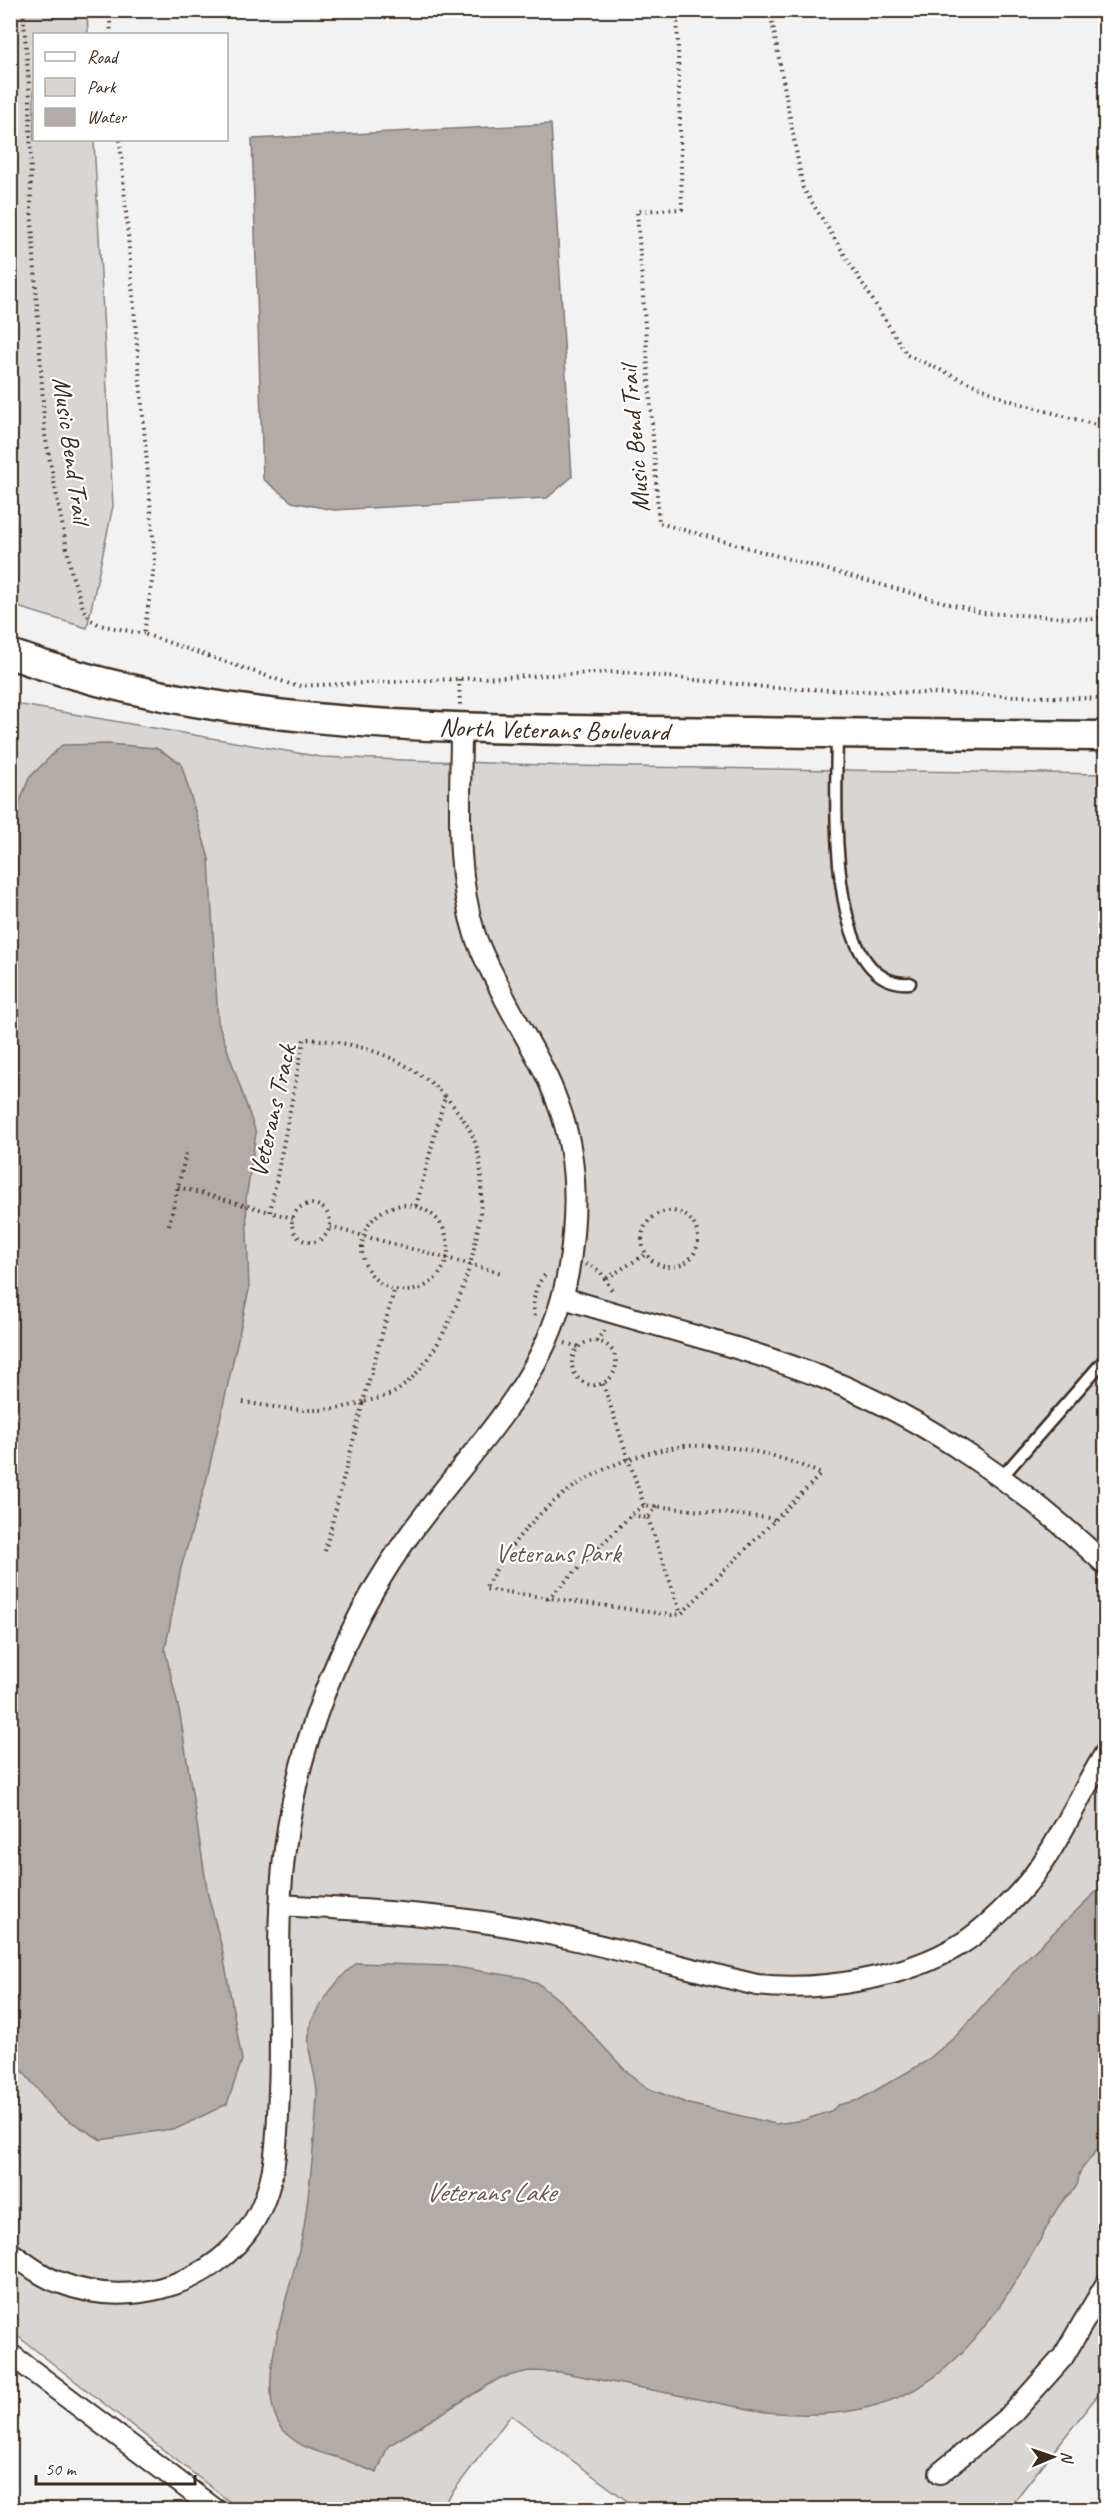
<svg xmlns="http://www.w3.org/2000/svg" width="1116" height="2520" font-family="Caveat,sans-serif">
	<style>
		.green { fill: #d8d5d2; stroke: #8a8078; stroke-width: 1.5 }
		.water { fill: #b2aba7; stroke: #827770; stroke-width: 1.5 }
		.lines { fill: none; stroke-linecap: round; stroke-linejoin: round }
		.lane-casing { stroke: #3b2a1e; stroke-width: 15 }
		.street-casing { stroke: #3b2a1e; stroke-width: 24 }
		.secondary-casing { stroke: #3b2a1e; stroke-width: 33 }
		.path { stroke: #3b2a1e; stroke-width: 4; stroke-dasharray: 1.5 4.5; stroke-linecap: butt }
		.lane { stroke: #fff; stroke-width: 10 }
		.street { stroke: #fff; stroke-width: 20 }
		.secondary { stroke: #fff; stroke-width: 28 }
		.labels { text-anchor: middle; stroke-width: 4.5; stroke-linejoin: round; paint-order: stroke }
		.street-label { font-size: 26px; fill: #3b2a1e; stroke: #fff }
		.park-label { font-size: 26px; fill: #62554b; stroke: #fff }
		.water-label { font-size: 27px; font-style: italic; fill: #65574e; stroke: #fff }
	</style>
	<rect width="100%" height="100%" fill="#f3f2f2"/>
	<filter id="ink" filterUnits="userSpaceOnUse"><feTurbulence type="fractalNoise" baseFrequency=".0167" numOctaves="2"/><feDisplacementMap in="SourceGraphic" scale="12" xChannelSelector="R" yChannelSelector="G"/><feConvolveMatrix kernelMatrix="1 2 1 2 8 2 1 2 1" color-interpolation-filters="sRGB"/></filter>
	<g filter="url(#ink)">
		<!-- green -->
		<path class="green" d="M10 11H87L88 34H34V140H94L113 506 87 628 11 605Z
			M10 703 321 757 569 766 1105 774V2386L1011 2505 997 2510 638 2509 511 2415 440 2509H239L11 2331Z"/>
		<!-- water -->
		<path class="water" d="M551 124 572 477 547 498 334 510 292 502 263 479 252 139Z
			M108 744 156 748 181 763 209 859 218 1022 256 1133 246 1199 249 1290 206 1482 181 1568 165 1650 180 1715 208 1895 222 1948 242 2060 227 2104 178 2128 101 2140 57 2113 11 2057 10 827 29 778 62 745Z
			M1105 1877V2140C1098 2150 1087 2161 1080 2172 1078 2176 1079 2181 1077 2185 1074 2192 1069 2193 1065 2198 1054 2210 1047 2228 1039 2242 969 2364 916 2427 764 2412L560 2372 529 2371 500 2378 388 2446 377 2473C364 2468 352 2462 339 2458 315 2451 291 2446 278 2422 254 2378 296 2277 304 2227 310 2184 315 2138 317 2095 317 2070 303 2049 311 2023 317 2006 342 1973 357 1963L449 1966 525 1978 540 1985 564 2004 625 2070 647 2088 689 2104 776 2124 804 2120 831 2111 838 2105 859 2100 925 2062 956 2036 1019 1966 1101 1887Z"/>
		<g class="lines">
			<!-- lane casing -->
			<g class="lane-casing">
				<path id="lane" d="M837 733C837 789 823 989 910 983
					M1000 1479 1106 1358"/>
			</g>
			<!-- street casing -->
			<g class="street-casing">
				<path id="street" d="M564 1298C650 1325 739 1345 824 1378 927 1419 1026 1489 1106 1565
					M280 1905C350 1909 420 1913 490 1923 580 1937 668 1964 757 1985 820 1992 907 1978 961 1944 982 1931 1002 1911 1019 1893 1056 1853 1077 1798 1106 1752
					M10 2252C25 2263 41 2276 58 2282 124 2308 202 2289 245 2234 278 2193 277 2139 279 2090 282 2030 277 1971 280 1911 282 1855 291 1798 307 1744 329 1672 361 1603 405 1541 479 1436 563 1373 573 1234 577 1190 574 1145 558 1104 545 1066 521 1031 503 995 494 975 482 956 475 935 454 869 461 797 461 729
					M10 2354 216 2510
					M940 2473 1013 2413 1063 2357 1106 2284"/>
			</g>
			<!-- secondary casing -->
			<g class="secondary-casing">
				<g id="secondary">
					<path id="s1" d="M10 654C216 728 435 728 651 731 802 732 954 735 1106 736"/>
				</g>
			</g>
			<!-- path -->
			<path class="path" d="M23 10 30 98 31 207 45 435 72 575 83 608 91 620 100 625 144 634
				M109 10 111 34
				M677 10 682 209 637 211 659 523 983 613 1092 619 1106 616
				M770 10 803 188 907 355 1008 400 1106 428
				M120 140 155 561 144 634 296 686 618 672 775 688 1106 699
				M459 679 460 705
				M178 1187 270 1212
				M292 1223a19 19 0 1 1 38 0a19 19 0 1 1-38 0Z
				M362 1248a43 43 0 1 1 86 0a43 43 0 1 1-86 0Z
				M642 1239a28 28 0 1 1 56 0a28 28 0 1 1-56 0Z
				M293 1218 270 1212 304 1039C356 1041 408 1057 445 1096L416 1206
				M169 1225 187 1149
				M330 1227 502 1273
				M586 1264 600 1271 613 1292
				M607 1278 646 1254
				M535 1316C531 1301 535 1284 547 1273
				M572 1363a22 22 0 1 1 44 0a22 22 0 1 1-44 0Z
				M596 1341 605 1330
				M565 1343 579 1347
				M603 1384 644 1505
				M243 1402C285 1409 323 1416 363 1402L394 1291
				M684 1446C734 1444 776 1453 821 1474L681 1614 671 1615 485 1589C526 1509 595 1458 684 1446Z
				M632 1515 648 1518 658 1505
				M648 1518 681 1614
				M325 1551 363 1402C375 1399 388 1397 398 1390 456 1349 498 1208 475 1142 469 1125 457 1110 445 1096
				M548 1599 631 1515 644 1505 769 1518 777 1521"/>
			<!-- lane -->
			<use href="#lane" class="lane"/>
			<!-- street -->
			<use href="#street" class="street"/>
			<!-- secondary -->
			<use href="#secondary" class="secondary"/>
		</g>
	</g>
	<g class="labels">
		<!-- street labels -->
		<g class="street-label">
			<text transform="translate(634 439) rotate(-95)" y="9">Music Bend Trail</text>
			<text transform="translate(72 450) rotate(82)" y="9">Music Bend Trail</text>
			<text dy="9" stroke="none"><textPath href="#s1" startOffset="552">North Veterans Boulevard</textPath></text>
			<text transform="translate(272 1111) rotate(-77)" y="9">Veterans Track</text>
		</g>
		<!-- park labels -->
		<g class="park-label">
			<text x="558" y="1562">Veterans Park</text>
		</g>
		<!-- water labels -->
		<g class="water-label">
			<text x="490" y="2201">Veterans Lake</text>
		</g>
	</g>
	<!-- margin -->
	<rect width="1116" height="2520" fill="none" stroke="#fff" stroke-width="36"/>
	<rect x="18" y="18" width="1080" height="2484" fill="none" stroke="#3b2a1e" stroke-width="2" filter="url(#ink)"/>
	<!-- legend -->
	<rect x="33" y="33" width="195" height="108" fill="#ffffff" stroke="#b1aaa5" stroke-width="1.5"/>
	<rect x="45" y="52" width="30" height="9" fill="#ffffff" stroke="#b1aaa5" stroke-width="1.5"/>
	<text x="87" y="63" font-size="18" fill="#3b2a1e">Road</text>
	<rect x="45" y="78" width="30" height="18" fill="#d8d5d2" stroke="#b1aaa5" stroke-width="1.5"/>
	<text x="87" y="93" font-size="18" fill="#3b2a1e">Park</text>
	<rect x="45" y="108" width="30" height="18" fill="#b2aba7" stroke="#b1aaa5" stroke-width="1.5"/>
	<text x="87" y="123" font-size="18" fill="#3b2a1e">Water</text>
	<!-- north arrow -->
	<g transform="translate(1053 2457) rotate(88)" stroke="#ffffff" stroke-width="4.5" paint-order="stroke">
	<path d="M0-4.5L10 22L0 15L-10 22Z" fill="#3b2a1e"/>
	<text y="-9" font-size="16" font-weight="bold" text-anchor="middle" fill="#3b2a1e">N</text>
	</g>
	<!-- scale -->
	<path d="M36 2475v9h159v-9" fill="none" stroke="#3b2a1e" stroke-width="3"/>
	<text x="45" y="2475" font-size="18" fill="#3b2a1e" stroke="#ffffff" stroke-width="4.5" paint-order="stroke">50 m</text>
</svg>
